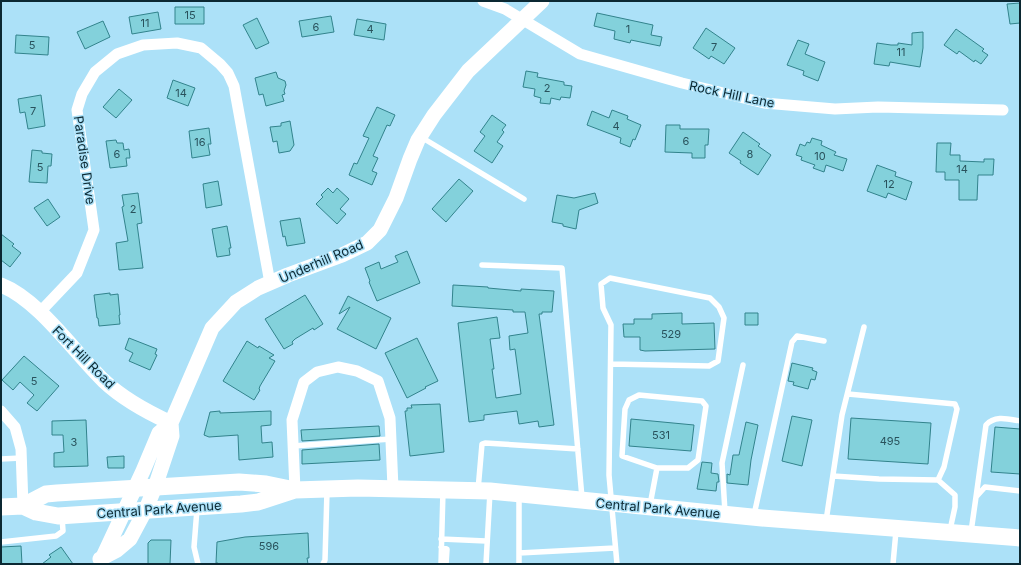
<svg xmlns="http://www.w3.org/2000/svg" width="1021" height="565" font-family="Inter,sans-serif">
	<style>
		.building { fill: #83d1db; stroke: #32838c }
		.lines { fill: none; stroke-linecap: round; stroke-linejoin: round }
		.lane { stroke: #fff; stroke-width: 5.5 }
		.street { stroke: #fff; stroke-width: 11 }
		.secondary { stroke: #fff; stroke-width: 15 }
		.primary { stroke: #fff; stroke-width: 17 }
		.labels { text-anchor: middle; stroke-width: 3; stroke-linejoin: round; paint-order: stroke }
		.number-label { font-size: 11px; fill: #29525c }
		.street-label { font-size: 13px; fill: #0b2832; stroke: #ace1f8 }
	</style>
	<rect width="100%" height="100%" fill="#ace1f8"/>
	<!-- building -->
	<path class="building" d="M1020 3V23L1010 24 1007 4Z
		M175 7H204V24H175Z
		M158 12 161 29 132 34 129 17Z
		M597 13 653 25 651 35 662 37 660 46 631 40 630 43 614 39 615 31 594 26Z
		M331 16 334 32 302 37 299 21Z
		M257 18 269 43 256 49 243 25Z
		M357 19 386 24 384 40 354 35Z
		M103 21 110 37 85 49 77 32Z
		M706 28 735 48 724 64 711 56 709 59 693 48Z
		M956 29 984 49 982 51 988 55 981 64 975 60 974 62 959 51 957 54 944 45Z
		M923 32V48L920 67 890 62 889 66 874 64 877 43 891 45H898V43L912 45V33Z
		M16 35 49 37 48 55 15 53Z
		M798 40 809 44 805 54 825 62 818 81 803 75 804 71 787 65Z
		M526 71 538 73 537 77 564 82V85L572 86 570 98 561 97 560 100 551 98 550 104 540 103 541 98 534 96 535 89 523 87Z
		M276 72 278 78 285 81 286 85 284 91 285 94 282 95 284 101 266 106 263 94 259 95 255 78Z
		M173 80 195 88 188 106 167 98Z
		M119 89 132 100 116 118 103 107Z
		M41 95 45 126 28 129 25 112 20 113 18 99Z
		M377 107 395 115 390 126 387 125 373 156 378 158 372 171 377 173 372 185 349 175 354 163 357 164 369 138 363 136Z
		M612 110 628 116 627 119 641 125 635 140 633 139 630 147 620 143 621 138 587 125 592 111 609 118Z
		M492 115 506 125 502 130 504 132 497 142 503 146 492 163 474 151 485 136 480 132Z
		M290 121 294 145 290 151 279 153 277 141 273 142 270 127 281 126V123Z
		M666 125H680V129H709L708 145H705V158H692V153L665 152Z
		M209 128 211 144H208L210 155 192 158 189 131Z
		M743 132 760 144 758 146 771 155 758 175 740 163 741 161 729 153Z
		M812 138 822 141 821 145 836 152 834 155 847 159 843 171 826 165 824 172 813 168 815 165 801 160 802 157 796 155 800 144 805 146 807 142 810 143Z
		M116 140 117 143H123L124 150 129 149 130 158H126L127 166 110 168 106 141Z
		M937 143H951L950 155H960V161L984 162V159H994L993 175H978L977 200H959V180H945V172H936Z
		M32 150 42 151V153L52 154 51 166H48L47 183 29 182Z
		M877 165 896 172 895 176 912 182 906 200 888 193 886 198 867 191Z
		M459 179 473 191 446 222 432 209Z
		M218 181 222 205 206 208 203 184Z
		M328 188 333 193 337 188 349 199 340 209 346 214 337 224 316 204 323 197 321 195Z
		M138 193 142 223 137 224 143 268 119 270 116 243 128 241 122 207 124 206 122 195Z
		M595 193 598 203 579 210 576 229 563 226V224L552 222 557 195 574 198Z
		M48 199 60 217 47 226 34 208Z
		M300 218 305 243 287 246 285 236 283 237 280 221Z
		M227 226 231 248H229L230 255 217 257 212 229Z
		M1 234 14 244 12 246 21 253 10 267 1 260Z
		M407 251 420 283 377 301 369 282 370 281 365 268 379 262 381 269 398 262 395 256Z
		M453 285 488 287V288L521 291V289L554 291 552 312H542V314H539L554 425 539 427 538 421 519 424 517 411 484 415V420L469 422 458 323 497 317 500 338 490 339 494 369H492L496 398 521 394 515 349 510 350 509 336 528 333 525 312H513V310L452 306Z
		M110 293V295L118 294 120 315H119L120 324 99 326 98 318H97L94 295Z
		M305 295 323 324 314 330 313 328 295 339 292 342 293 344 284 349 265 319Z
		M348 296 391 318 376 349 337 329 350 307 339 314Z
		M682 313V324L714 323 715 349 645 351 640 350V337H624L623 324H634V319H652V314Z
		M745 313H758V325H745Z
		M129 338 157 349 155 354 157 355 150 370 129 361 133 353 125 349Z
		M417 338 438 381 425 387 426 388 407 398 385 353Z
		M247 341 258 348 259 346 274 355 269 358 275 361 260 386 259 389 260 390 254 400 223 381Z
		M24 356 59 386 37 411 27 403 34 395 20 382 13 390 2 380Z
		M792 363 813 368 812 370 817 372 815 380 811 379 808 389 793 385 794 382 788 381Z
		M440 404 444 452 410 456 405 411H407V408H412L411 405Z
		M220 411V413L271 411V425L261 426 262 443 272 442 273 457 239 460 238 435 209 437 204 435 210 412Z
		M792 416 812 420 802 466 782 461Z
		M851 418 931 423 928 464 848 459Z
		M631 419 694 425 691 451 629 446Z
		M86 420 88 466 54 467V453L64 452 63 435H52V421Z
		M746 422 758 425 751 460 748 485 727 483V474L730 475 733 455H739Z
		M379 426 380 436 302 441 301 430Z
		M995 427 1020 429V474L991 472Z
		M379 444 380 460 302 464V450Z
		M124 456V468H108L107 457Z
		M702 462 712 463 711 473 718 474 719 482H717L716 491 697 489Z
		M308 533 309 558H307L308 564H218V563H216L217 542 245 537Z
		M151 540H171L170 564H148V543Z
		M21 546 22 564H1V547Z
		M61 547 73 564H42L51 557 49 555Z"/>
	<g class="lines">
		<!-- lane -->
		<path class="lane" d="M421 137 524 199
			M482 265 562 268 582 498
			M611 364 709 366 718 361 724 318 719 307 710 298 610 278 601 284 603 308 611 325 609 475 617 564
			M639 395 702 401 706 406 698 460 688 468H657L622 456 625 409 629 400Z
			M293 446 391 439
			M1 459 21 458
			M833 476 879 479 938 480 944 467 957 409 955 404 848 394
			M938 480 955 495V507L950 530
			M478 490 482 444 485 443 578 449
			M519 496V553L615 548
			M976 497 986 425C995 415 1008 419 1020 421
			M650 505 657 468
			M197 509 194 547 198 564
			M725 512 722 463 743 365
			M754 515 792 342 797 336 824 341
			M826 521 842 415 864 327
			M971 532 976 497 985 487 1020 491
			M441 539 486 541
			M1 542 56 536 63 531 62 517
			M441 547 447 549 446 564
			M519 553V564
			M323 564 325 560 327 491
			M441 564 443 491
			M486 564 490 492
			M893 564 896 531"/>
		<!-- street -->
		<path class="street" d="M483 1 505 9 580 54 682 83 764 103 835 109 878 107 1003 110
			M40 312 77 273 94 230 77 110 82 94 95 72 117 54 143 45 177 43 201 48 220 64 228 73 234 86 270 283
			M1 411 15 427 21 449 23 506
			M295 490 292 420 304 382 317 372 338 367 357 371 378 381 390 418 393 488"/>
		<!-- secondary -->
		<path class="secondary" d="M1 285C39 300 74 352 104 381 123 399 147 412 171 423
			M100 559 117 550 130 539 146 509 155 487 172 436 171 423
			M102 559 143 471 159 433 171 423 212 328 236 302 258 288 288 275 342 255 367 243 380 230 396 198 410 159 418 140 434 115 468 71 542 1"/>
		<!-- primary -->
		<path class="primary" d="M23 506 36 512 58 516 241 504 258 502 295 490
			M1 507 23 506 46 494 57 493 239 482 266 484 295 490 358 488 490 491 762 518 1020 538"/>
	</g>
	<g class="labels">
		<!-- number labels -->
		<g class="number-label">
			<text x="190" y="19">15</text>
			<text x="145" y="27">11</text>
			<text x="316" y="31">6</text>
			<text x="370" y="33">4</text>
			<text x="628" y="33">1</text>
			<text x="32" y="49">5</text>
			<text x="714" y="51">7</text>
			<text x="901" y="56">11</text>
			<text x="547" y="92">2</text>
			<text x="181" y="97">14</text>
			<text x="33" y="115">7</text>
			<text x="616" y="130">4</text>
			<text x="686" y="145">6</text>
			<text x="200" y="146">16</text>
			<text x="117" y="158">6</text>
			<text x="750" y="158">8</text>
			<text x="820" y="160">10</text>
			<text x="40" y="171">5</text>
			<text x="962" y="173">14</text>
			<text x="889" y="188">12</text>
			<text x="133" y="213">2</text>
			<text x="671" y="338">529</text>
			<text x="34" y="385">5</text>
			<text x="661" y="439">531</text>
			<text x="890" y="445">495</text>
			<text x="74" y="446">3</text>
			<text x="269" y="550">596</text>
		</g>
		<!-- street labels -->
		<g class="street-label">
			<text transform="translate(732 94) rotate(12)" y="5">Rock Hill Lane</text>
			<text transform="translate(85 160) rotate(82)" y="5">Paradise Drive</text>
			<text transform="translate(321 261) rotate(-23)" y="5">Underhill Road</text>
			<text transform="translate(84 357) rotate(45)" y="5">Fort Hill Road</text>
			<text transform="translate(658 508) rotate(5)" y="5">Central Park Avenue</text>
			<text transform="translate(159 509) rotate(-4)" y="5">Central Park Avenue</text>
		</g>
	</g>
	<!-- border -->
	<rect width="1021" height="565" fill="none" stroke="#0b2832" stroke-width="4"/>
</svg>
